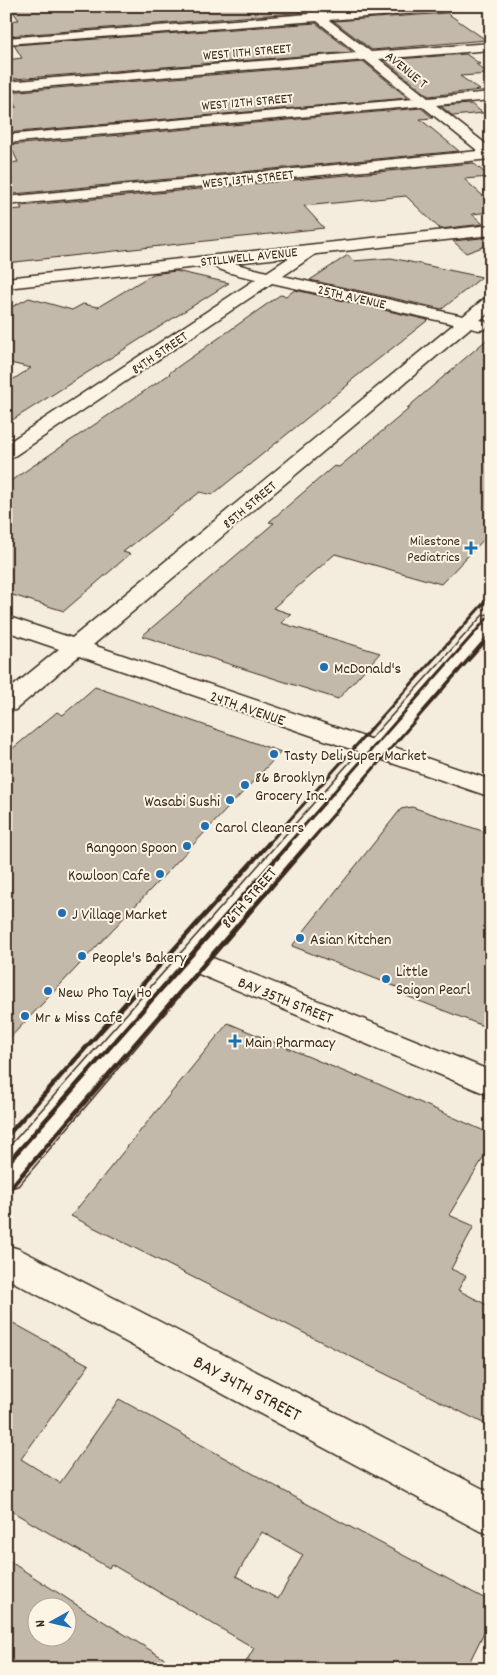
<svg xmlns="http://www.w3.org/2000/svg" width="497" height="1675" font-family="Dekko,sans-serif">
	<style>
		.building { fill: #c3b9aa; stroke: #3b2a1e; fill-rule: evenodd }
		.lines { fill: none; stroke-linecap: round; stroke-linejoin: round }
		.minor-casing { stroke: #3b2a1e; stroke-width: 3 }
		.major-casing { stroke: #3b2a1e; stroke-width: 3 }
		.minor { fill: #fcf5e5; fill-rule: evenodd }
		.major { fill: #fcf5e5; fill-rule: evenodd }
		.rail-far1 { stroke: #3b2a1e; stroke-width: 3 }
		.rail { stroke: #3b2a1e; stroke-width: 4.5 }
		.poi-dot { fill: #1f6fb2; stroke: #fcf5e5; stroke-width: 2 }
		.labels { text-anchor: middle; stroke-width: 4; stroke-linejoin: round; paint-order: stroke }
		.far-street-label { font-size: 14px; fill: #3b2a1e; stroke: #fcf5e5 }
		.far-poi-label { font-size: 14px; fill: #3b2a1e; stroke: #fcf5e5; text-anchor: end }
		.poi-label { font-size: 16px; fill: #3b2a1e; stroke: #fcf5e5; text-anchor: start }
		.street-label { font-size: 16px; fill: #3b2a1e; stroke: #fcf5e5 }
		.near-street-label { font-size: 19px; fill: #3b2a1e; stroke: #fcf5e5 }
	</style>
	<rect width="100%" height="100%" fill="#f4eddd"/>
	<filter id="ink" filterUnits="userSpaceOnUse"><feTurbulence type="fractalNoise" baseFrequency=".02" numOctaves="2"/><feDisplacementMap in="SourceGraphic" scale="10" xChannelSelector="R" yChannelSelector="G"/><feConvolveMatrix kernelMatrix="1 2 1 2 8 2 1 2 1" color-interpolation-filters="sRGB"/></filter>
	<g filter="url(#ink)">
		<!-- building -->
		<path class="building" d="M44 6H360L362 8 322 11 312 7 305 12 8 36 6 21 19 20 11 9Z
			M447 13 486 40 372 50 334 21Z
			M316 23 352 52 14 79 6 67V60L22 58 14 45Z
			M466 54 480 64H476L489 74 460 76 480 90 429 96 384 60Z
			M364 62 408 98 6 133V118L14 117 8 107H17L8 92Z
			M471 104 483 113 453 116 441 106Z
			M421 108 433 118 420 119 459 151 14 194 8 181H13L7 169 11 168 8 163 18 162 10 145Z
			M473 163 490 177 464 179 491 203V212L472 214 483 224 440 229 406 196 304 206 324 228 6 263V210L22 209 20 206Z
			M491 237V244L466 253 453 241Z
			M348 255 353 261 391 258 482 277 442 309 310 280Z
			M176 271 229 283 6 424V384L31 368 6 362V310L29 298 72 310 83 304 98 307 153 274Z
			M295 290 428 320 348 383 349 384 212 495 200 492 123 552 130 554 64 611 6 593V484L170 374 169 373 280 295 286 296Z
			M491 336V532L441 584 335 554 273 608 291 614 281 623 380 653 338 699 142 636 274 523 269 522 334 466 339 467 410 408H407Z
			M95 687 281 752 6 1042V754L57 712 63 715Z
			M412 807 491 834V1029L404 995 407 991 292 946 401 809Z
			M228 1023 357 1077 358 1075 491 1134V1145L449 1215 474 1226 451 1269 466 1276 458 1290 491 1307V1427L71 1216Z
			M6 1319 89 1365 21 1459 60 1483 119 1399 311 1506 491 1602V1618L466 1669H242L254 1648 111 1564 109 1568 6 1508ZM262 1532 303 1555 278 1599 236 1576Z
			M6 1559 80 1607 181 1669H6ZM38 1608H68V1638H38Z"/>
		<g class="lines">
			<!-- minor casing -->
			<g class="minor-casing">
				<path id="minor" d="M417 6H468L463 9 329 20 371 52 491 43V50L379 59 428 98 491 92V100L436 105 491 148V159L6 205V197L478 151 422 106 6 143V135L413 99 365 60 6 90V82L357 53 317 21 6 44V38L309 14 307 12 313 9 322 13Z
					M311 245 317 247 319 250 317 253 283 276 463 316 485 298 491 297V311L480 320 485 321 488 325 485 329 479 330 470 328 93 645 491 780V797L79 656 15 710 6 712V692L59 649 6 631V616L72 638 454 324 272 283 13 457 6 459V444L256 279C243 276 214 271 206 260L208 257H220L240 265 267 272 305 247Z
					M193 950 491 1071V1096L182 967 178 960 182 953Z
					M6 1245 19 1249 491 1493V1535L476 1529 6 1278Z"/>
			</g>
			<!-- major casing -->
			<g class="major-casing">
				<path id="major" d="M491 225V235L6 288V278Z
					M491 614V635L384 755 18 1185 6 1189V1151L366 745 483 616Z"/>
			</g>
			<!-- minor -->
			<use href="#minor" class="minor"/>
			<!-- major -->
			<use href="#major" class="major"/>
			<!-- rail-far1 -->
			<path class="rail-far1" d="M268 844 491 595
				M288 844 491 614
				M308 844 491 633"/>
			<!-- rail -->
			<path class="rail" d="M6 1137 269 843
				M6 1165 290 843
				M6 1193 309 843"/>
		</g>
	</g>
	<!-- markers -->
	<g class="poi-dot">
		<path d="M468.5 540.5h5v5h5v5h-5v5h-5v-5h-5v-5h5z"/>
		<circle cx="324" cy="667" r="5"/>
		<circle cx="274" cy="754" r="5"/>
		<circle cx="245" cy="785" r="5"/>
		<circle cx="230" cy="800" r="5"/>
		<circle cx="205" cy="826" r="5"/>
		<circle cx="187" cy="846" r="5"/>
		<circle cx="160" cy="874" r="5"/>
		<circle cx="62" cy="913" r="5"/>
		<circle cx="300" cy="938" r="5"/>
		<circle cx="82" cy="956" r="5"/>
		<circle cx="386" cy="979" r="5"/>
		<circle cx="48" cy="991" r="5"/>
		<circle cx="25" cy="1016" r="5"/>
		<path d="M232.5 1033.5h5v5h5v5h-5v5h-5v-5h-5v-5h5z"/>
	</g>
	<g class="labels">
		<!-- far-street labels -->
		<g class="far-street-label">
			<text transform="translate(247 51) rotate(-5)" y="5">WEST 11TH STREET</text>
			<text transform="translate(407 69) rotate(39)" y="5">AVENUE T</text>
			<text transform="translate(247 101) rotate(-5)" y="5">WEST 12TH STREET</text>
			<text transform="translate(248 178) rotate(-6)" y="5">WEST 13TH STREET</text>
			<text transform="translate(249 256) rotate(-6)" y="5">STILLWELL AVENUE</text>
			<text transform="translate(352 296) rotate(13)" y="5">25TH AVENUE</text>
			<text transform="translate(159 352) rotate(-34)" y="5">84TH STREET</text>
			<text transform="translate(249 504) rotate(-40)" y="5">85TH STREET</text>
		</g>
		<!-- far-poi labels -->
		<g class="far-poi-label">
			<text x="460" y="545">Milestone<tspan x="460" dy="16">Pediatrics</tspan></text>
		</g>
		<!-- poi labels -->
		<g class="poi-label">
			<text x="334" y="673">McDonald's</text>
			<text x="284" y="760">Tasty Deli Super Market</text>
			<text x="255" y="782">86 Brooklyn<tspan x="255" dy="18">Grocery Inc.</tspan></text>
			<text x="220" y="806" text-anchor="end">Wasabi Sushi</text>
			<text x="215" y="832">Carol Cleaners</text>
			<text x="177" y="852" text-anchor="end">Rangoon Spoon</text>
			<text x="150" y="880" text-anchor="end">Kowloon Cafe</text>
			<text x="72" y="919">J Village Market</text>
			<text x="310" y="944">Asian Kitchen</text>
			<text x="92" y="962">People's Bakery</text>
			<text x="396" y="976">Little<tspan x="396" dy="18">Saigon Pearl</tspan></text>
			<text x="58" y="997">New Pho Tay Ho</text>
			<text x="35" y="1022">Mr &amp; Miss Cafe</text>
			<text x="245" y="1047">Main Pharmacy</text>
		</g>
		<!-- street labels -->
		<g class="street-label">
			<text transform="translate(248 707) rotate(19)" y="6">24TH AVENUE</text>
			<text transform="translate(248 897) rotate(-49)" y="6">86TH STREET</text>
			<text transform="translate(286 999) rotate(22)" y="6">BAY 35TH STREET</text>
		</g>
		<!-- near-street labels -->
		<g class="near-street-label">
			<text transform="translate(248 1387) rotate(28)" y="7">BAY 34TH STREET</text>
		</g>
	</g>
	<!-- margin -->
	<rect width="497" height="1675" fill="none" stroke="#fcf5e5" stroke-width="25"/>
	<rect x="12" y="12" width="472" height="1650" fill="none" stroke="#3b2a1e" stroke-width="2" filter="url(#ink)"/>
	<!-- north arrow -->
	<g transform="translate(52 1622) rotate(262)"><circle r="24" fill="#fcf5e5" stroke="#afa495"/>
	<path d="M0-4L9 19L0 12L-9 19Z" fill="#1f6fb2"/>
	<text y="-8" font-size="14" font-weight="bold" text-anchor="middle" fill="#3b2a1e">N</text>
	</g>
</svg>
